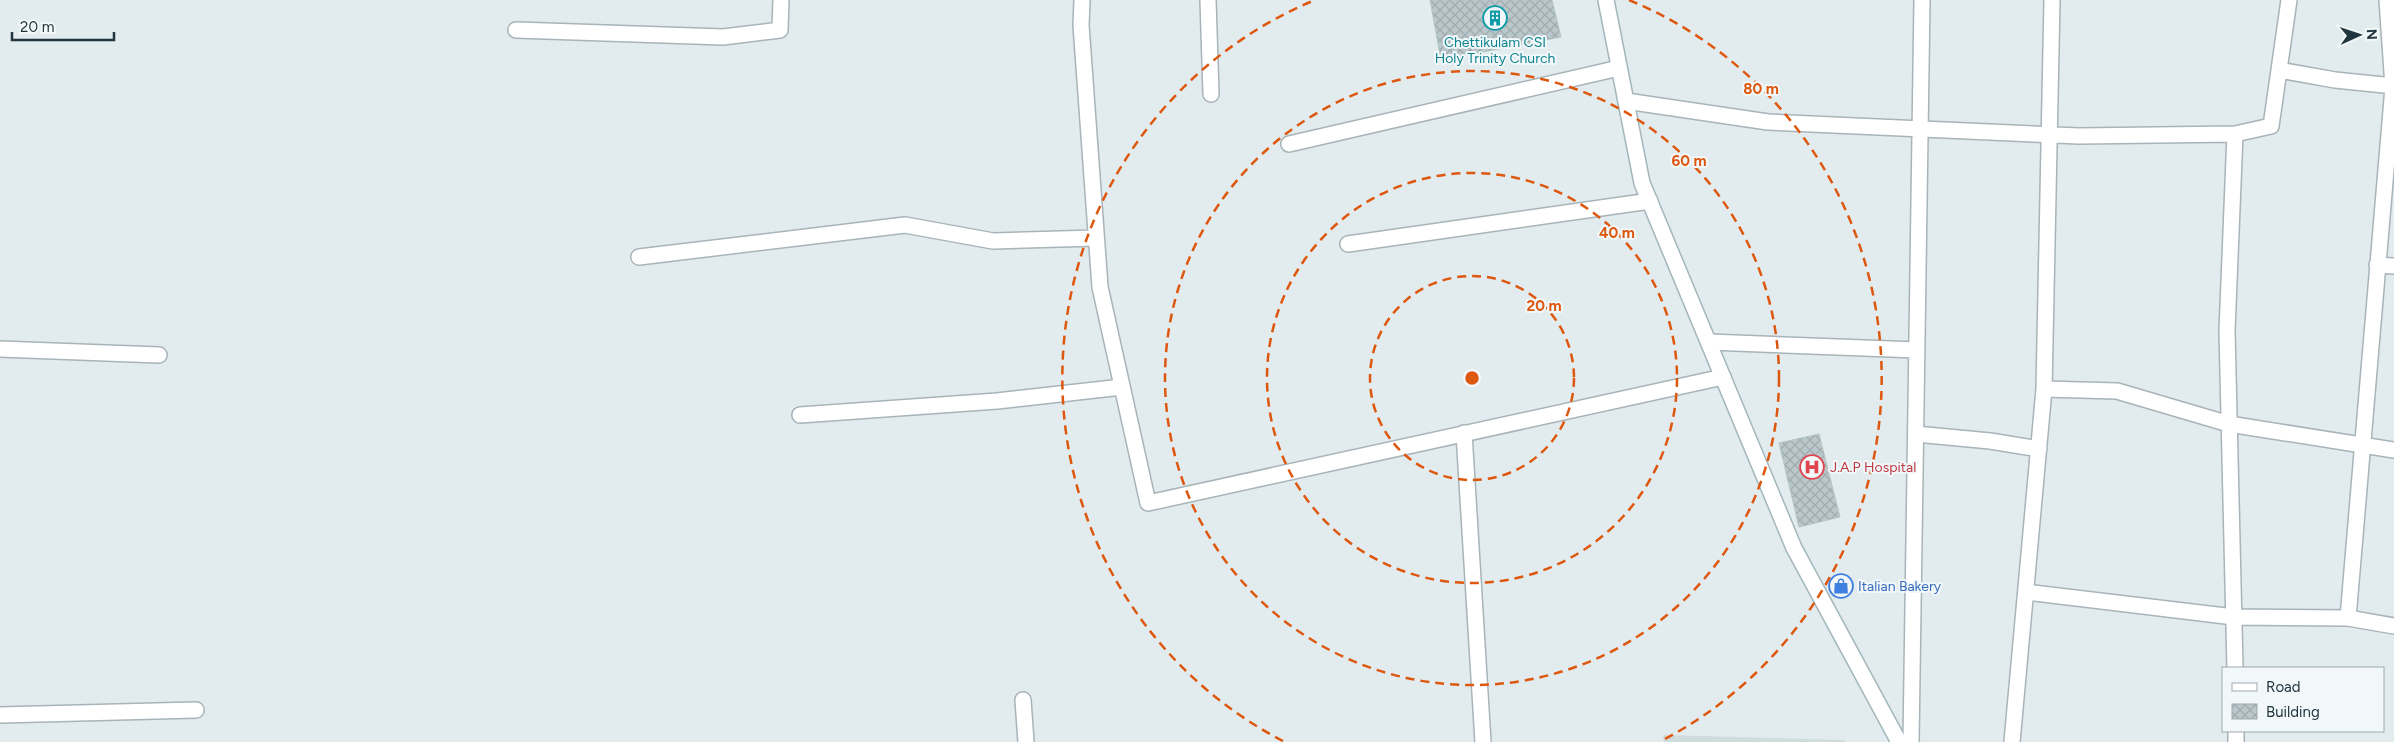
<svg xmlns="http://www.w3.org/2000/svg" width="2394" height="742" font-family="Figtree,sans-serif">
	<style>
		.built { fill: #d0dbdd }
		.building { fill: url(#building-cross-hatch); stroke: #b4c4c7 }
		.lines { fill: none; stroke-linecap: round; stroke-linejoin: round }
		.street-casing { stroke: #a8b4b9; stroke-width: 18 }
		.secondary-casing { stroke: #a2b6bc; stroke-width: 18 }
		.street { stroke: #fff; stroke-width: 15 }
		.secondary { stroke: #fff; stroke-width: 15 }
		.ring { fill: none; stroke: #de570f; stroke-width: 2.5; stroke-dasharray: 9 6 }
		.labels { text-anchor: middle; stroke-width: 4; stroke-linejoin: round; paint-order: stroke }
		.culture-label { font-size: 14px; fill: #0d838f; stroke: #f2f8f9 }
		.health-label { font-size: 14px; fill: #be3a42; stroke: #f2f8f9; text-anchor: start }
		.shop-label { font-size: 14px; fill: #366cbe; stroke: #f2f8f9; text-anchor: start }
		.centre { fill: #de570f; stroke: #f2f8f9; stroke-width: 2.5 }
		.ring-label { font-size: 15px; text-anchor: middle; font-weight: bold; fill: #de570f; stroke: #f2f8f9; stroke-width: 4; stroke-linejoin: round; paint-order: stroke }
	</style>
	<defs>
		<pattern id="building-cross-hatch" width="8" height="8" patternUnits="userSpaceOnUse" patternTransform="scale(1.25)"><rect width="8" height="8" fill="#bac8cb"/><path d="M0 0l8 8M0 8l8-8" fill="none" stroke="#a0acaf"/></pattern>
	</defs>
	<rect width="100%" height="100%" fill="#e2ebed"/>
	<!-- built -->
	<path class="built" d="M1663 735 1844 740 1846 742H1664Z"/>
	<!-- building -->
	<path class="building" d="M1430 0H1552L1561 37 1441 60Z
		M1819 434 1840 517 1799 527 1779 443Z"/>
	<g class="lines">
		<!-- street casing -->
		<g class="street-casing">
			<path id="street" d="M1082 0 1081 25 1100 287 1148 503 1723 377
				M1208 0 1211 94
				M516 30 723 37 780 30 781 0
				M2279 70 2335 80 2394 86
				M1626 101 1768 122 2079 136 2235 134 2271 126 2289 0
				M1289 144 1619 68
				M1348 244 1650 201
				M639 257 905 225 993 241 1096 238
				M2377 265 2394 266
				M1709 342 1917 350
				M0 349 159 355
				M2044 389 2117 391 2229 424 2394 450
				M800 415 997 401 1122 387
				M1464 433 1483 742
				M1916 434 1990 441 2039 449
				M2026 592 2234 617 2348 618 2394 626
				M2348 618 2393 87 2387 0
				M2235 668 2227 331 2235 134
				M1023 700 1026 742
				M0 715 196 710
				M2236 731V742
				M1911 742 1922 0
				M2012 742 2044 389 2052 0"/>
		</g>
		<!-- secondary casing -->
		<g class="secondary-casing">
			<path id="secondary" d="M1606 0 1642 183 1794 548 1899 742"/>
		</g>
		<!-- street -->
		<use href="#street" class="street"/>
		<!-- secondary -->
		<use href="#secondary" class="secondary"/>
	</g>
	<!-- distance rings -->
	<g class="ring">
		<circle cx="1472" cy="378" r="102"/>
		<circle cx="1472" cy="378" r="205"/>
		<circle cx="1472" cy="378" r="307"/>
		<path d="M1283 741A409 409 0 0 1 1315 0M1629 0A409 409 0 0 1 1661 741"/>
	</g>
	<!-- icons -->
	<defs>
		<g id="building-ring" transform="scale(1.25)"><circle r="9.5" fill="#f2f8f9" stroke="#0f9aa8" stroke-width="1.5"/><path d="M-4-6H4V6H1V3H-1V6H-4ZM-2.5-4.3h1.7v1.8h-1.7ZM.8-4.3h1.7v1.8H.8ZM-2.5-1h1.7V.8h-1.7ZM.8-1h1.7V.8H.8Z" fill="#0f9aa8"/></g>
		<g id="hospital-ring" transform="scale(1.25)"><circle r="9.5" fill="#f2f8f9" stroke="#e0444e" stroke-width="1.5"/><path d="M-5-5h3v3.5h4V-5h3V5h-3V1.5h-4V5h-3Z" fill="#e0444e"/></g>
		<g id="shop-ring" transform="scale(1.25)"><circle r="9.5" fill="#f2f8f9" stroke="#3f7fe0" stroke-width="1.5"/><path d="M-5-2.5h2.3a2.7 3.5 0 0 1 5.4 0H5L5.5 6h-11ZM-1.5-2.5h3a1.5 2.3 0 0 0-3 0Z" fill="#3f7fe0"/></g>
	</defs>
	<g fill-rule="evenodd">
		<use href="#building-ring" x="1495" y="18"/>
		<use href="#hospital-ring" x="1812" y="467"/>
		<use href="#shop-ring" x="1841" y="586"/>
	</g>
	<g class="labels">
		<!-- culture labels -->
		<g class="culture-label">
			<text x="1495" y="47">Chettikulam CSI<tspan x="1495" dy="16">Holy Trinity Church</tspan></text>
		</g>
		<!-- health labels -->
		<g class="health-label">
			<text x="1830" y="472">J.A.P Hospital</text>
		</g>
		<!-- shop labels -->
		<g class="shop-label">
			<text x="1858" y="591">Italian Bakery</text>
		</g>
	</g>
	<circle cx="1472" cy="378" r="8" class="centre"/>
	<g class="ring-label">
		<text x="1761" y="94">80 m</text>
		<text x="1689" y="166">60 m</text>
		<text x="1617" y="238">40 m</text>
		<text x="1544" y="311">20 m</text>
	</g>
	<!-- legend -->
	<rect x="2222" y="667" width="162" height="65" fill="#f2f8f9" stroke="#9eaaaf"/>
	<rect x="2232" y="683" width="25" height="8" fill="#ffffff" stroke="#9eaaaf"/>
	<text x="2266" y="692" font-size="15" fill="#21353f">Road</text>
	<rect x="2232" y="704" width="25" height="15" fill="url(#building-cross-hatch)" stroke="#9eaaaf"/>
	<text x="2266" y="717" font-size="15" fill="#21353f">Building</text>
	<!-- north arrow -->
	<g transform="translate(2359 35) rotate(87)" stroke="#f2f8f9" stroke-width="4" paint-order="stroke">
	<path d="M0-4L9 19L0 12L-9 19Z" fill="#21353f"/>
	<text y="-8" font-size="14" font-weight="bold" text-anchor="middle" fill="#21353f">N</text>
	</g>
	<!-- scale -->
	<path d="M12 32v8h102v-8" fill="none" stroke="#21353f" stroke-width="2.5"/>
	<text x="20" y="32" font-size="15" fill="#21353f" stroke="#f2f8f9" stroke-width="4" paint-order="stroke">20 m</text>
</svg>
